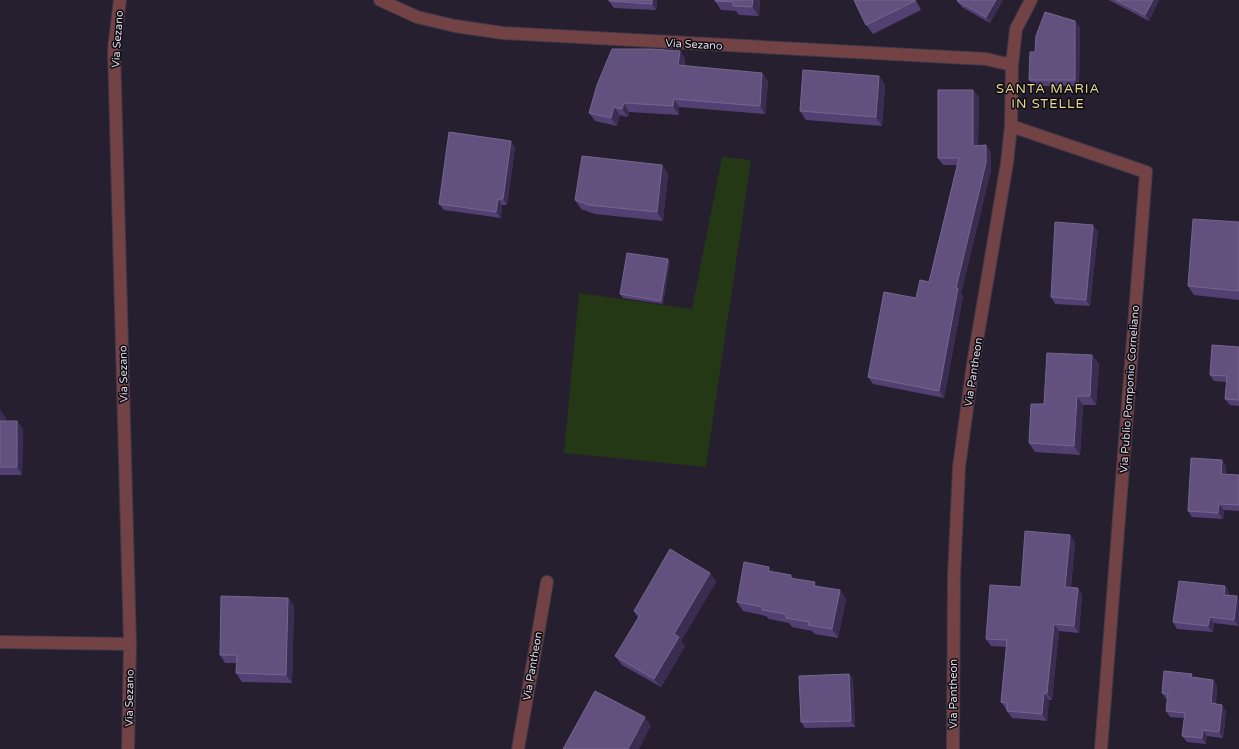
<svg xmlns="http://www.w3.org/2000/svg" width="1239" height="749" font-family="'Varela Round',sans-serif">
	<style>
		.green { fill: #243815 }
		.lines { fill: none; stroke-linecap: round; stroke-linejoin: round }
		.minor-casing { stroke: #3f3949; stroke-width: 14 }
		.tertiary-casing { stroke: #3f3949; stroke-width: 14 }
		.minor { stroke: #724244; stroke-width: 12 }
		.tertiary { stroke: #724244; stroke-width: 12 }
		.wall { fill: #534072 }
		.shaded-wall { fill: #3b2c52 }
		.building { fill: #62517e; stroke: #75668e }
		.labels { text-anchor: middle; stroke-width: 3; stroke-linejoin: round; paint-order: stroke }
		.street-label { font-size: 11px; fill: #dcd9e4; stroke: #0d0a12 }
		.quarter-label { font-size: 13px; letter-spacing: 1px; fill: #e5d98b; stroke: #0d0a12 }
	</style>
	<rect width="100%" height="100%" fill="#251f30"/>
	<!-- green -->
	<path class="green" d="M722 157 751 160 706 467 564 453 579 293 692 309Z"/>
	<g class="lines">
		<!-- minor casing -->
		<g class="minor-casing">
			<path id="minor" d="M120 0 114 49 130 644
				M380 0 417 17 455 26 503 33 986 59 1012 65
				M1011 126 1146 172 1101 749
				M518 749 547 582
				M953 749 954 576 959 467 973 364 1007 163 1011 126 1012 65 1016 29 1031 0"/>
		</g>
		<!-- tertiary casing -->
		<g class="tertiary-casing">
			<path id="tertiary" d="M0 642 130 644 128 749"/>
		</g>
		<!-- minor -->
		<use href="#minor" class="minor"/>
		<!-- tertiary -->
		<use href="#tertiary" class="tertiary"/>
	</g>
	<!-- wall -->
	<path class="wall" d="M657 0 656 10 614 8 609 1Z
		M760 0 759 16 739 15 736 11 721 10 715 1Z
		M854 0H916L921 10 873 34 866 25Z
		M1003 0 990 23 962 7 957 1Z
		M1109 0H1159L1149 21Z
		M1080 27 1079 86H1034L1029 80 1035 52Z
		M680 51 685 59V66L762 73 768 81 765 114 679 107V115L629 112 628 117 620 115 617 126 595 121 589 113Z
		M879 76 885 85 882 126 806 120 800 111Z
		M973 90 979 97 978 145 991 152V170L961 293 963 296 944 398 873 384 868 377 916 298 929 282 957 165H943L938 158Z
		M515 147 507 205H502L501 218 444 210 439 204Z
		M662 165 668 174 663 221 595 214 581 209 575 200Z
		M1239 222V300L1194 295 1188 286Z
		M1098 231 1090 306 1055 304 1051 297Z
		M668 259 670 262 663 304 623 298 620 294Z
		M1239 347V406L1230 405 1225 399 1227 382 1214 381 1210 375Z
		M1092 355 1099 364 1096 405H1083L1080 455 1035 452 1029 443 1044 404Z
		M0 410 6 418V421H17L23 429 22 475H0Z
		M1222 460 1226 466V474L1239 475V511L1224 510 1223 519 1192 517 1188 511Z
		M1070 535 1075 542 1071 587 1078 588 1082 595 1079 633 1059 631 1052 700H1049L1047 721 1012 718 1007 711V709H1006L1001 702 1006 647 991 646 986 639 1021 587Z
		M769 567 772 572 791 575 793 579 818 586 840 590 846 599 838 638 815 634 812 631 792 627 789 623 769 619 766 616 743 611 737 602Z
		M710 573 716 582 681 641 685 646 661 687 622 665 615 656 638 618 634 611Z
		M1225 586 1229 592V596L1239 626 1214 623 1213 632 1177 629 1173 622Z
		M288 598 294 606 292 683 242 682 236 673 237 663H225L220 655Z
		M849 674 853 680 855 727 805 728 801 722Z
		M1194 677 1213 680 1217 686 1216 704 1226 711 1223 738 1207 736 1206 744 1187 742 1182 736 1184 718 1170 717 1166 711 1167 699H1166L1162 693Z"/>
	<!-- shaded-wall -->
	<path class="shaded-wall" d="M652 0H657L656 10 652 4Z
		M753 0H760L759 16 752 7Z
		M915 0H916L921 10Z
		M996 0H1003L990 23 986 17Z
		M1153 0H1159L1149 21 1145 15Z
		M1075 21 1080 27 1079 86 1075 80Z
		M680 51 685 59 684 73 678 65Z
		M762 73 768 81 765 114 760 106Z
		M879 76 885 85 882 126 876 117Z
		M973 90 979 97 978 153 973 146Z
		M674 99 679 107V115L673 106Z
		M624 103 629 112 628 117 622 109Z
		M614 107 620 115 617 126 611 118Z
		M511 141 515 147 507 205 503 199Z
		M986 145 991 152V170L961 293 963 296 944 398 939 391 956 288Z
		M662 165 668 174 663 221 657 212Z
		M498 199 502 205 501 218 496 212Z
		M1093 225 1098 231 1090 306 1086 300Z
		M668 259 670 262 663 304 661 301Z
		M1092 355 1099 364 1096 405 1090 396Z
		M1077 396 1083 405 1080 455 1074 446Z
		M0 410 6 418V429L0 421Z
		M17 421 23 429 22 475 17 467Z
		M1222 460 1226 466 1225 480 1221 474Z
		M1219 504 1224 510 1223 519 1218 513Z
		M1070 535 1075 542 1070 594 1065 587Z
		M769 567 775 576 768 571Z
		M710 573 716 582 681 641 685 646 661 687 654 679 674 634Z
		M1225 586 1229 592V601L1224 595Z
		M1078 588 1082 595 1079 633 1074 626Z
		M840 590 846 599 838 638 832 629Z
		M1237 596 1239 600V626L1234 620Z
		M288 598 294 606 292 683 286 675Z
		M1210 617 1214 623 1213 632 1208 626Z
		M1054 624 1059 631 1052 700 1047 693Z
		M849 674 853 680 855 727 851 721Z
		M1213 680 1217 686 1215 709 1211 703Z
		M1044 693 1049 700 1047 721 1042 714Z
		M1222 705 1226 711 1223 738 1219 732Z
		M645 717 651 726 639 749H628Z
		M1203 730 1207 736 1206 744 1202 738Z"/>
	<!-- building -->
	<path class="building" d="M609 0H652V4L609 1Z
		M715 0H753L752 7 733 6V2L715 1Z
		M854 0H915V1L866 25Z
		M958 0H996L986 17 957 1Z
		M1116 0H1153L1145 15Z
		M1045 12 1075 21V80H1029L1030 52H1035L1036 36Z
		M612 49H652L680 51 678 65 762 73 760 106 674 99 673 106 624 103 622 109 614 107 611 118 589 113 597 85Z
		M803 70 879 76 876 117 800 111Z
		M938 90H973V146L986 145V163L956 288H958L939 391 868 377 884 292 916 298 920 280 929 282 959 158H938Z
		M449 132 511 141 503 199H498L496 212 439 204Z
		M582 156 662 165 657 212 589 205 575 200Z
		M1193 219 1239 222V291L1188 286Z
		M1055 222 1093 225 1086 300 1051 297Z
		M627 253 668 259 661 301 620 294Z
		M1212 345 1239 347V400L1225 399 1227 376 1210 375Z
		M1047 353 1092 355 1090 396H1077L1074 446 1029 443 1031 404H1044Z
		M0 421H17V467H0Z
		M1191 458 1222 460 1221 474 1239 475V505L1219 504 1218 513 1188 511Z
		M1025 531 1070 535 1065 587 1078 588 1074 626 1054 624 1047 693H1044L1042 714 1007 711V703L1001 702 1007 640 986 639 990 585 1021 587Z
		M670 549 710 573 674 634 679 637 654 679 615 656 640 615 634 611Z
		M744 562 769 567 768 571 791 575 790 578 815 582 814 586 840 590 832 629 808 625 809 622 786 618V614L762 610 763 607 737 602Z
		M1179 581 1225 586 1224 595 1237 596 1234 620 1210 617 1208 626 1173 622Z
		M221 596 288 598 286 675 236 673 237 655H220Z
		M1164 671 1192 674 1191 677 1213 680 1211 703 1222 705 1219 732 1203 730 1202 738 1182 736 1185 713 1166 711 1168 694 1162 693Z
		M849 674 851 721 801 722 799 676Z
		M595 691 645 717 628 749H563Z"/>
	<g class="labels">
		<!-- street labels -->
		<g class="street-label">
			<text transform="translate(117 39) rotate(-86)" y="4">Via Sezano</text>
			<text transform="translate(694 44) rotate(3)" y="4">Via Sezano</text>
			<text transform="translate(973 372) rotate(-81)" y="4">Via Pantheon</text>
			<text transform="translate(123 374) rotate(-91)" y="4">Via Sezano</text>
			<text transform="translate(1129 389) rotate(-86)" y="4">Via Publio Pomponio Corneliano</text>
			<text transform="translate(532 666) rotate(-80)" y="4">Via Pantheon</text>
			<text transform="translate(953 694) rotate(-90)" y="4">Via Pantheon</text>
			<text transform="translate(129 698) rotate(-89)" y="4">Via Sezano</text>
		</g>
		<!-- quarter labels -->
		<g class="quarter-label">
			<text x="1048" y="93">SANTA MARIA<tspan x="1048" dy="15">IN STELLE</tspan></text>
		</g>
	</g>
</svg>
